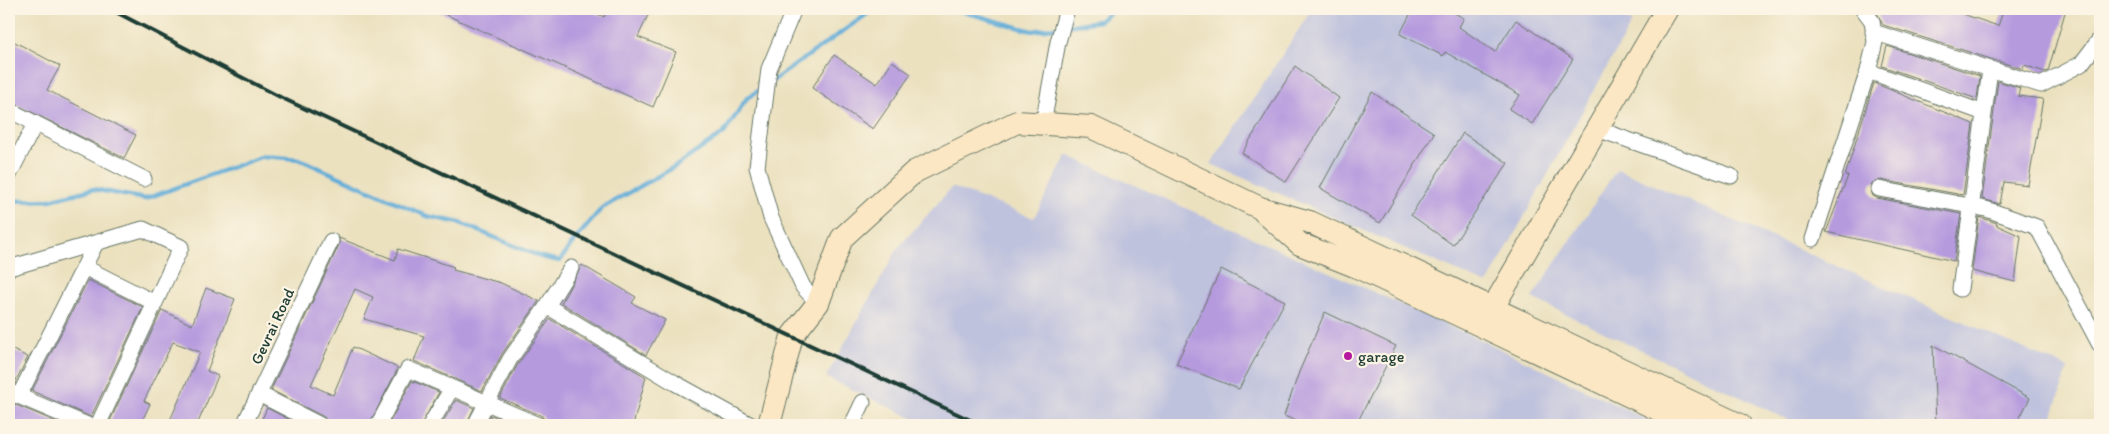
<svg xmlns="http://www.w3.org/2000/svg" width="2109" height="434" font-family="Itim,sans-serif">
	<style>
		.industrial { fill: #bfc2dd }
		.lines { fill: none; stroke-linecap: round; stroke-linejoin: round }
		.stream { stroke: #5eacd8; stroke-width: 4.5 }
		.building { fill: #b59ade }
		.street-casing { stroke: #667665; stroke-width: 17 }
		.secondary-casing { stroke: #667665; stroke-width: 24 }
		.street { stroke: #fff; stroke-width: 15 }
		.secondary { stroke: #fbe7c3; stroke-width: 22 }
		.rail { stroke: #1f3d34; stroke-width: 4 }
		.poi-dot { fill: #b5179e; stroke: #fcf5e5; stroke-width: 2 }
		.labels { text-anchor: middle; stroke-width: 4.5; stroke-linejoin: round; paint-order: stroke }
		.street-label { font-size: 16px; fill: #1f3d34; stroke: #fcf5e5 }
		.poi-label { font-size: 16px; fill: #1f3d34; stroke: #fcf5e5; text-anchor: start }
	</style>
	<rect width="100%" height="100%" fill="#fcf5e5"/>
	<filter id="ink" filterUnits="userSpaceOnUse"><feTurbulence type="fractalNoise" baseFrequency=".02" numOctaves="2"/><feDisplacementMap in="SourceGraphic" scale="10" xChannelSelector="R" yChannelSelector="G"/><feConvolveMatrix kernelMatrix="1 2 1 2 8 2 1 2 1" color-interpolation-filters="sRGB"/></filter>
	<filter id="wash" filterUnits="userSpaceOnUse"><feTurbulence type="fractalNoise" baseFrequency=".0096" numOctaves="4" result="noise"/><feDisplacementMap in="SourceGraphic" scale="20" xChannelSelector="R" yChannelSelector="G"/><feGaussianBlur stdDeviation="1.12" result="paint"/><feColorMatrix in="noise" values="0 0 0 0 0 0 0 0 0 0 0 0 0 0 0 0 0 1.4 0 .05"/><feComposite in="paint" operator="in"/></filter>
	<g filter="url(#wash)">
		<rect width="100%" height="100%" fill="#ebe1bf"/>
		<!-- industrial -->
		<path class="industrial" d="M1312 9H1607L1632 22 1487 284 1211 164Z
			M1067 155 1492 345 1658 425H927L826 377 898 248 952 187 1034 218Z
			M1617 169 2068 368 2053 416 2073 425H1799L1532 298Z"/>
		<g class="lines">
			<!-- stream -->
			<path class="stream" d="M943 9 961 11 1032 31 1059 27
				M1066 26 1099 21 1115 9
				M771 82 873 10 888 9
				M9 201 50 200 93 189 145 199 263 156 299 159 427 216 460 223 541 257 560 261 570 246 602 208 676 166 724 133 747 98 762 88"/>
		</g>
		<g id="blocks">
			<!-- building -->
			<path class="building" d="M433 9H587L604 17 607 9H651L638 37 676 52 653 107Z
				M1413 9H1446L1464 18 1459 27 1495 52 1516 20 1573 59 1532 124 1509 109 1520 95 1445 52 1443 56 1400 34Z
				M1875 9H1948L1998 26 2004 9H2066L2048 71 2045 72 2024 65 2023 69 1883 25Z
				M13 41 60 66 47 90 136 135 124 158 9 101V50Z
				M1887 46 1980 76 1977 99 1882 66Z
				M834 55 877 84 892 61 911 74 873 129 812 88Z
				M1295 66 1339 98 1286 182 1242 153Z
				M1998 81 2020 88 2018 96 2043 99 2028 185 2004 182 2000 204 1982 199Z
				M1874 83 1973 124 1963 195 1881 180 1872 183 1870 188 1873 196 1877 198 1961 214 1954 261 1826 232 1848 176H1845Z
				M1372 92 1434 133 1380 223 1320 188Z
				M1463 133 1508 163 1453 245 1411 215Z
				M1979 217 1997 223 1996 225 2021 236 2015 282 1972 271Z
				M339 238 395 260 398 249 454 267 453 270 501 283 539 301 502 354 482 391 414 361 424 336 364 319 373 297 355 289 311 385 333 395 353 347 398 368 369 425H329L324 417 271 390 339 245Z
				M582 265 636 297 632 303 665 320 646 355 561 303Z
				M1221 269 1285 301 1239 389 1176 364Z
				M88 280 143 307 91 417 32 391Z
				M206 288 235 299 207 371 218 376 197 425H168L200 352 173 342 144 401 150 404 140 425H108L162 310 192 325Z
				M1325 312 1396 346 1356 425H1306L1284 416 1299 372Z
				M550 319 646 377 633 425H547L542 416 500 398 518 364Z
				M1933 345 2030 398 2016 425H1936Z
				M9 348 28 357 14 384 9 383Z
				M412 381 439 392 421 425H388Z
				M456 400 474 408 466 425H441Z
				M9 402 64 425H9Z
				M267 408 300 425H259Z
				M491 415 515 425H485Z"/>
		</g>
	</g>
	<g filter="url(#ink)">
		<use href="#blocks" fill-opacity="0" stroke="#667665" stroke-width="1"/>
		<g class="lines">
			<!-- street casing -->
			<g class="street-casing">
				<path id="street" d="M794 9 769 69 757 167 771 218 803 287 818 303
					M1873 32 2041 85 2081 64 2100 39
					M1868 71 1984 113
					M9 110 144 179
					M1043 124 1058 42 1067 9
					M1597 129 1731 176
					M9 175 35 124
					M1879 189 1986 209 2037 227 2100 345
					M1813 239 1868 71 1875 42 1872 21 1863 9
					M84 267 155 303
					M9 268 143 229 181 247 98 425
					M1960 289 1990 70
					M547 306 571 268
					M9 392 87 425
					M259 394 320 425
					M19 396 96 243
					M244 425 331 241
					M378 425 408 369 538 425
					M430 425 452 388
					M475 425 510 359 547 306 675 383 751 425
					M852 425 863 402"/>
			</g>
			<!-- secondary casing -->
			<g class="secondary-casing">
				<path id="secondary" d="M1264 212 1300 244 1355 266 1691 425
					M1485 321 1667 9
					M769 425 792 336 818 303 842 238 914 172 1017 122 1091 127 1260 208 1310 222 1740 425"/>
			</g>
			<!-- street -->
			<use href="#street" class="street"/>
			<!-- secondary -->
			<use href="#secondary" class="secondary"/>
			<!-- rail -->
			<path class="rail" d="M110 9 282 98 981 425"/>
		</g>
	</g>
	<!-- markers -->
	<circle class="poi-dot" cx="1348" cy="356" r="5"/>
	<g class="labels">
		<!-- street labels -->
		<g class="street-label">
			<text transform="translate(272 326) rotate(-65)" y="6">Gevrai Road</text>
		</g>
		<!-- poi labels -->
		<g class="poi-label">
			<text x="1358" y="362">garage</text>
		</g>
	</g>
	<!-- margin -->
	<rect width="2109" height="434" fill="none" stroke="#fcf5e5" stroke-width="30"/>
</svg>
